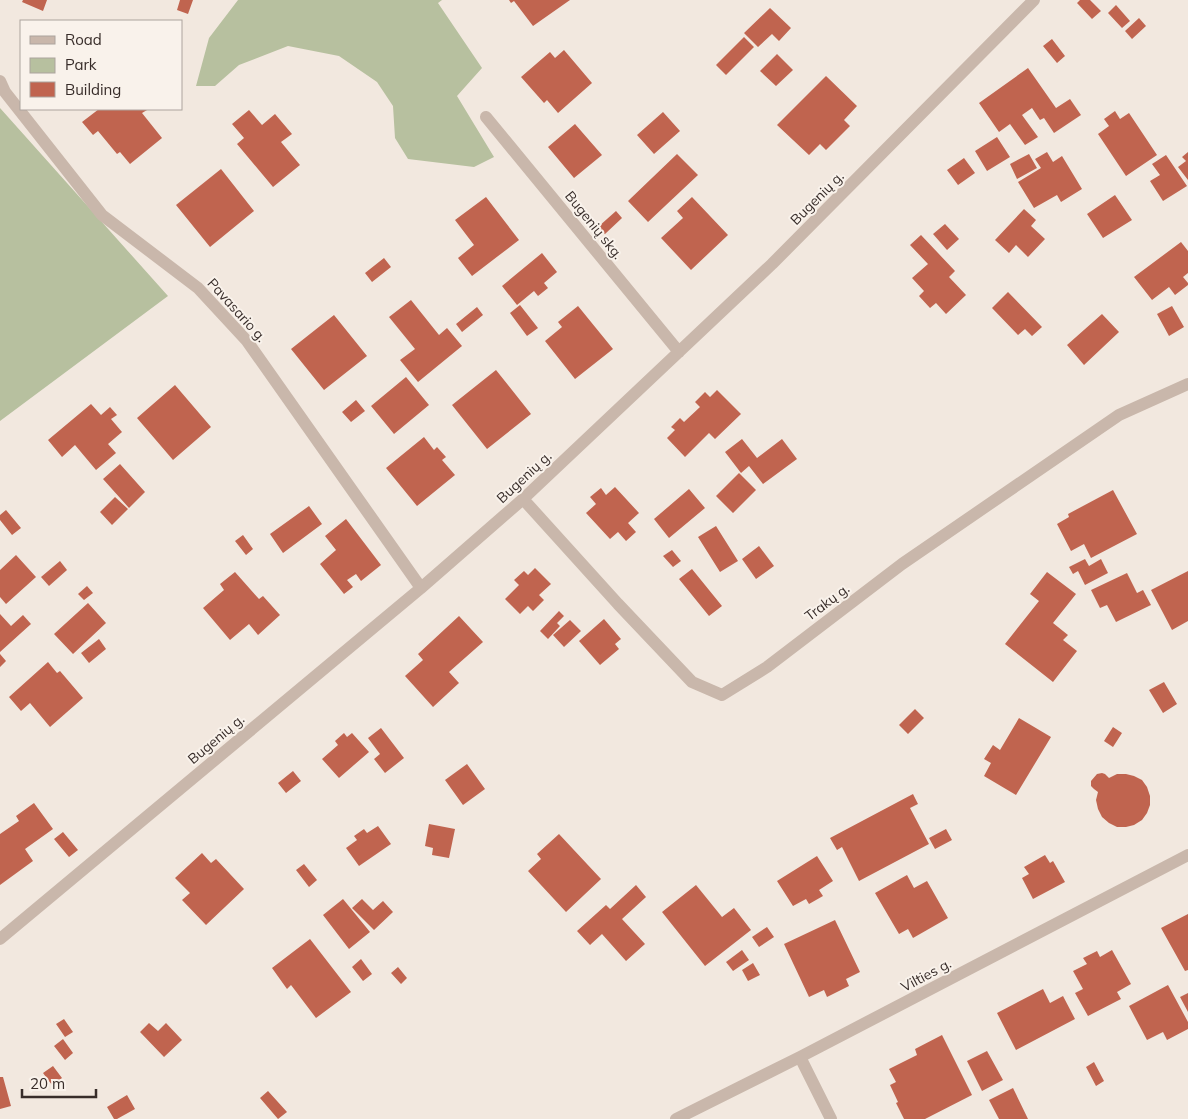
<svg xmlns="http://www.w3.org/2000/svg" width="1188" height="1119" font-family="Mulish,sans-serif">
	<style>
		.green { fill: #b7c09f }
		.building { fill: #c0644f }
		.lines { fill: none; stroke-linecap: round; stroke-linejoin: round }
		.minor { stroke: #c9b7ab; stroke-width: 12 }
		.labels { text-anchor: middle; stroke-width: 4; stroke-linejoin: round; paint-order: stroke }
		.street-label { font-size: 14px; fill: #382d2a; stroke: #f9f2eb }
	</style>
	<rect width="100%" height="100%" fill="#f2e8df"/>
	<!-- green -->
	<path class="green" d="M238 0H442L438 3 482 68 457 96 494 157 474 167 408 159 395 138 393 106 377 82 339 56 288 46 239 65 215 86H196L209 38Z
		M0 108 168 296 0 421Z"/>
	<!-- building -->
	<path class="building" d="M23 0H47L43 11 22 2Z
		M180 0H193L188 14 177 10Z
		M509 0H570L533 26 514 1 511 3Z
		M1080 0H1090L1101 11 1092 19 1077 3Z
		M1116 5 1130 21 1122 28 1108 13Z
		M770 8 791 28 779 41 772 34 758 47 744 33Z
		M1139 18 1146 26 1132 39 1125 31Z
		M744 37 754 47 726 75 716 65Z
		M1052 39 1065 56 1057 63 1043 46Z
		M564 50 592 83 558 113 547 100 544 103 521 77 550 52 555 58Z
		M777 54 793 70 776 86 760 71Z
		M1028 68 1056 108 1070 99 1081 115 1054 133 1044 118 1040 120 1032 108 1022 115 1038 137 1025 145 1010 124 999 132 979 103Z
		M826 76 857 106 844 120 850 126 826 150 820 144 809 155 777 125Z
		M99 109H145L147 110 142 113 162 138 130 164 120 152 117 154 98 131 93 135 82 122Z
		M249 110 262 125 275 114 292 134 281 142 300 165 273 187 237 144 244 138 232 124Z
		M1115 111 1120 119 1129 113 1157 155 1126 176 1098 134 1109 126 1104 119Z
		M663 112 680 131 654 154 637 135Z
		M575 124 602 155 574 178 548 147Z
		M997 137 1010 157 987 171 975 151Z
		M1047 152 1053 162 1062 156 1082 189 1061 202 1057 195 1034 208 1018 182 1041 168 1035 159Z
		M1188 152V180L1178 167 1186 161 1182 157Z
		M677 154 698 175 648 222 628 201Z
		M1029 154 1037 168 1017 179 1010 164Z
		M1166 155 1187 186 1163 201 1150 181 1160 175 1152 164Z
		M964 158 975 173 958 185 947 170Z
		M221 169 254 211 210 247 176 205Z
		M1115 195 1132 220 1103 238 1087 214Z
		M486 197 519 240 472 276 458 258 474 245 455 220Z
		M692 197 728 235 691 270 661 238 683 218 677 211Z
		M1024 209 1036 220 1031 226 1045 239 1028 257 1016 245 1009 253 995 240Z
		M616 211 622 218 605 234 598 227Z
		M945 224 959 239 947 250 933 234Z
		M921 235 955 271 949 277 966 295 946 314 936 303 930 308 919 296 924 291 912 278 928 264 910 245Z
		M1181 242 1188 251V273L1183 277 1188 283V285L1175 295 1169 287 1152 300 1134 277Z
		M542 253 557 272 544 283 548 288 538 296 534 291 517 305 502 286Z
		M384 258 391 267 372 282 365 273Z
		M1008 292 1042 327 1032 336 1025 329 1018 335 992 308Z
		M411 300 439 335 447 328 462 346 418 382 400 360 415 349 389 317Z
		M520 305 538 328 527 336 510 313Z
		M578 306 613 349 575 379 545 341 562 327 558 322Z
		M1172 306 1184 327 1169 336 1157 314Z
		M477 307 483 315 462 332 456 324Z
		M1102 314 1119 332 1084 365 1067 345Z
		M334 315 367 356 324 390 291 349Z
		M496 370 531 414 487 449 452 405Z
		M406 377 429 405 394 434 371 406Z
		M175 385 211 427 173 460 137 418Z
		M717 390 741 414 715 439 709 433 685 457 667 438 675 430 671 427 680 418 684 422 700 407 695 402 705 392 710 397Z
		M356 400 365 411 351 422 342 412Z
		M91 404 101 415 110 407 117 415 111 419 122 432 108 444 116 453 96 470 75 445 62 457 48 440Z
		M424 437 434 450 437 447 446 457 442 460 455 475 417 506 386 468Z
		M742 439 757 458 782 439 797 459 763 484 749 466 741 473 725 452Z
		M120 464 145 492 129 508 103 479Z
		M739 473 756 490 733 513 716 496Z
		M615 487 639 513 628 523 636 532 626 541 618 532 610 539 586 513 596 504 590 497 601 488 606 495Z
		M689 489 705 508 669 538 654 519Z
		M1113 490 1137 534 1091 558 1084 544 1071 551 1057 524 1069 517 1068 514Z
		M115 497 128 509 112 525 100 512Z
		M309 506 322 524 283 553 270 534Z
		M6 510 21 528 12 535 0 520V515Z
		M346 519 381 565 361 581 356 574 347 580 353 587 344 594 320 564 336 550 325 536Z
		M716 526 738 561 720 572 698 537Z
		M243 535 253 549 246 555 235 541Z
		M759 546 774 566 756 579 742 559Z
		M672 550 681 561 673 567 663 556Z
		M16 555 36 577 6 604 0 597V570Z
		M1085 559 1089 566 1101 559 1108 573 1085 585 1078 571 1073 574 1069 567Z
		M60 561 67 570 49 586 41 577Z
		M535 568 551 584 539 595 544 600 533 611 528 606 520 614 505 599 519 585 514 580 524 571 528 575Z
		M692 569 722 606 709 616 679 579Z
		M1188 571V621L1172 630 1151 590Z
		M235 572 259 599 263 596 280 615 258 635 249 624 230 640 203 608 224 590 220 584Z
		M1047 572 1076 594 1053 623 1068 635 1063 640 1077 651 1053 682 1005 644 1039 601 1030 594Z
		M1127 573 1137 593 1143 590 1151 605 1116 622 1107 605 1100 608 1091 590Z
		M87 586 93 593 84 600 78 594Z
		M88 603 106 623 73 654 54 634Z
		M559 611 564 616 557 623 560 626 548 639 540 631Z
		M0 614 11 626 23 615 31 624 0 652Z
		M459 616 483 642 449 672 459 683 433 707 405 676 423 660 418 654Z
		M604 619 621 639 615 644 619 649 600 665 579 641Z
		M570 620 581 631 564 647 553 635Z
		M99 639 106 649 89 663 81 653Z
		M0 654 6 661 0 667Z
		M48 662 57 673 60 671 83 698 50 727 30 703 21 711 9 697Z
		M1164 682 1177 704 1163 713 1149 690Z
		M915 709 924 718 908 734 899 725Z
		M1019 718 1051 737 1016 795 984 776 991 763 984 759 993 745 1000 750Z
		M1113 727 1122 733 1113 747 1104 741Z
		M381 728 404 758 385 773 374 759 380 754 368 738Z
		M344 733 347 737 352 733 369 752 339 778 322 759 338 745 335 741Z
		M467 764 485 789 463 805 445 780Z
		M293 771 301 781 286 793 278 783Z
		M1102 773 1105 774 1109 778 1117 774H1126L1134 776 1142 780 1147 787 1150 796V805L1147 813 1142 820 1134 825 1126 827H1117L1109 823 1102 817 1098 809 1096 800 1098 792 1094 789 1091 786V781L1097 774Z
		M913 794 918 804 910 808 929 844 859 881 842 847 837 850 830 838Z
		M34 803 53 829 25 849 33 861 0 885V834L19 821 16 816Z
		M429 824 455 829 449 858 432 855 433 848 425 846Z
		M378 826 391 844 359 866 346 848 357 840 354 836 364 829 367 833Z
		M946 829 952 840 935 849 929 838Z
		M63 832 78 850 69 857 54 839Z
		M559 834 601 879 566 912 528 871 541 859 537 854Z
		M202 853 211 863 216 859 244 889 206 925 182 900 190 893 175 878Z
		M1045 855 1050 863 1053 861 1065 882 1033 899 1022 878 1029 874 1024 867Z
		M817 856 833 881 819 890 823 896 809 904 806 899 793 906 777 881Z
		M304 864 317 880 309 887 296 870Z
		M907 875 914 888 927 881 948 918 913 938 908 929 899 934 875 893Z
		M636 885 646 897 622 919 645 944 626 961 602 934 590 945 577 931 606 905 610 909Z
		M696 885 722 917 734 908 751 930 705 966 662 912Z
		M343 899 370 932 349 949 323 915Z
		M362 899 373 910 383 901 393 912 374 930 352 908Z
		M1188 914V970L1185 971 1161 928Z
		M835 920 860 972 846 979 849 986 827 997 824 990 809 997 784 944Z
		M767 927 774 937 759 947 752 937Z
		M310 939 351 992 316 1018 291 985 287 989 272 968Z
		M742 950 749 960 733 971 726 962Z
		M1112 950 1131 984 1117 992 1121 999 1088 1016 1075 993 1083 989 1073 971 1087 964 1083 958 1097 951 1100 957Z
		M361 959 372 974 363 981 352 967Z
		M753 963 760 975 748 981 742 970Z
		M398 967 407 978 401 984 391 973Z
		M1168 985 1188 1022V1029L1167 1040 1163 1032 1147 1040 1129 1006Z
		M1043 989 1050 1003 1063 996 1075 1019 1016 1050 997 1013Z
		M1188 993V1012L1180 997Z
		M64 1019 73 1032 65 1037 56 1024Z
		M149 1023 158 1031 166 1023 182 1040 164 1057 140 1032Z
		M942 1035 972 1095 925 1119H904L896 1103 898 1102 890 1085 896 1082 889 1069 917 1055 915 1049Z
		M63 1039 73 1053 65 1060 54 1046Z
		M987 1051 1003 1080 982 1091 967 1061Z
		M1094 1062 1104 1081 1096 1086 1086 1067Z
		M53 1066 62 1078 52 1085 43 1073Z
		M0 1077H3L11 1106 0 1109Z
		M1013 1088 1028 1119H999L989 1100Z
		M268 1091 287 1112 278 1119 260 1098Z
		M127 1095 135 1109 117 1119H114L107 1107Z"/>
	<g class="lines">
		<!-- minor -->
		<path class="minor" d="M0 81 5 92 102 215 198 288 247 341 421 588
			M486 117 679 352
			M523 499 618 604 692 682 722 695 767 667 902 564 1119 415 1188 384
			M0 939 421 588 523 499 772 264 1034 0
			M800 1057 831 1119
			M676 1119 800 1057 1188 855"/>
	</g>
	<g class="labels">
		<!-- street labels -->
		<g class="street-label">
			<text transform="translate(817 198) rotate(-45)" y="5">Bugenių g.</text>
			<text transform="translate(594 225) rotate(51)" y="5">Bugenių skg.</text>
			<text transform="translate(237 310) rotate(48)" y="5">Pavasario g.</text>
			<text transform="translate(524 477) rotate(-43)" y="5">Bugenių g.</text>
			<text transform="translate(827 602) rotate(-37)" y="5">Trakų g.</text>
			<text transform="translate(216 739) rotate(-40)" y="5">Bugenių g.</text>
			<text transform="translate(926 975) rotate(-28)" y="5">Vilties g.</text>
		</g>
	</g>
	<!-- legend -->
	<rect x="20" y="20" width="162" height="90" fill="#f9f2eb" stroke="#aca39e"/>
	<rect x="30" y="36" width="25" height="8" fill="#c9b7ab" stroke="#aca39e"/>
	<text x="65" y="45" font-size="15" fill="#382d2a">Road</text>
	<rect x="30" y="58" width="25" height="15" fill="#b7c09f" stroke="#aca39e"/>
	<text x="65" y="70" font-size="15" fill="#382d2a">Park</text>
	<rect x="30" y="82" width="25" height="15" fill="#c0644f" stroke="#aca39e"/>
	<text x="65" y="95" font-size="15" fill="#382d2a">Building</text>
	<!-- scale -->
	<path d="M22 1089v8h74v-8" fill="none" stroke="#382d2a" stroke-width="2.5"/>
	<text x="30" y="1089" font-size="15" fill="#382d2a" stroke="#f9f2eb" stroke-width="4" paint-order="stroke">20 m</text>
</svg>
